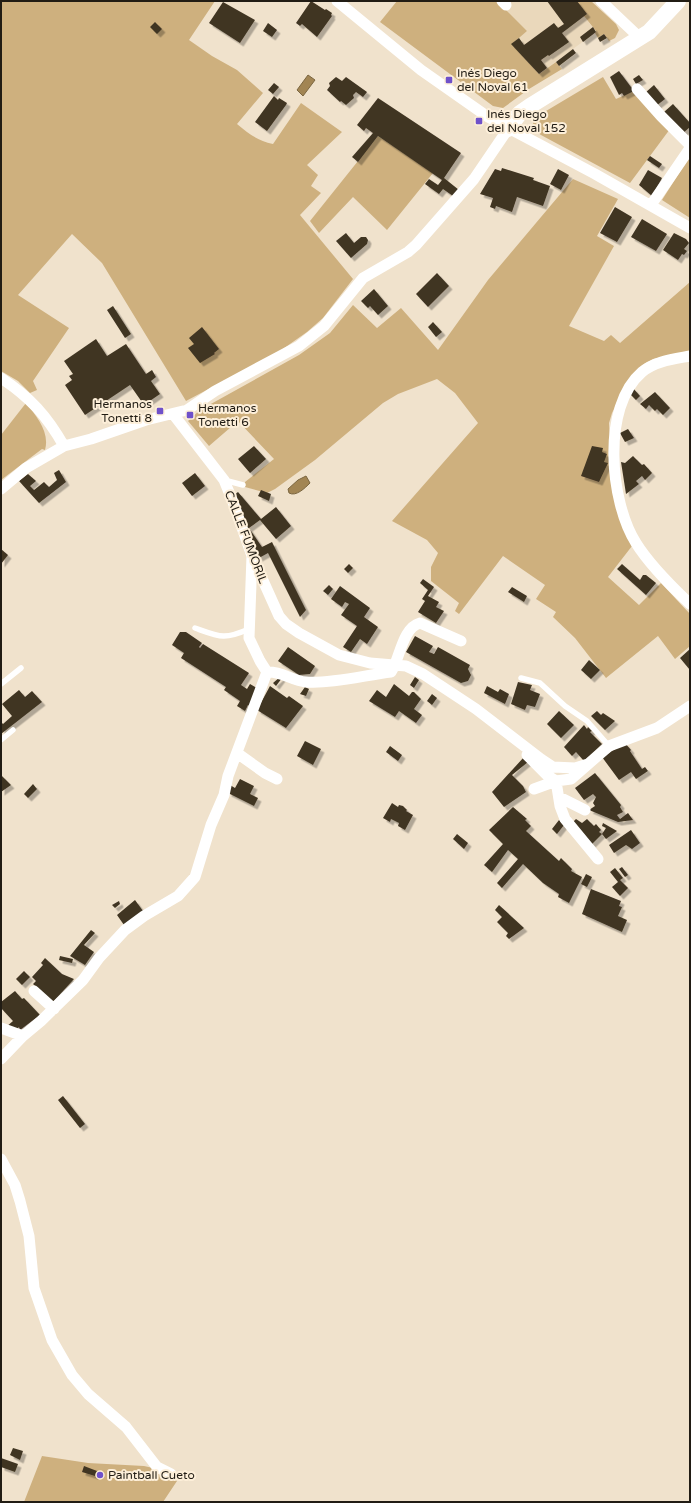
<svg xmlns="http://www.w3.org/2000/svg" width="691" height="1503" font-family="'Varela Round',sans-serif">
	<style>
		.built { fill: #ead8bb }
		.green { fill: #ceb07e }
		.water { fill: #a28553; stroke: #7b6640 }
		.building { fill: #403523; filter: url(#shadow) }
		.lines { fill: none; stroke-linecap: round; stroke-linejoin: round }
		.lane { stroke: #fff; stroke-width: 5.5 }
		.street { stroke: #fff; stroke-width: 11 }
		.secondary { stroke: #fff; stroke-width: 16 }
		.poi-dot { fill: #6f51ca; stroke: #fdefd9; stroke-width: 1.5 }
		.labels { text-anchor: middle; stroke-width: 4; stroke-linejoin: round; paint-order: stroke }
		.poi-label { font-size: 12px; fill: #211c14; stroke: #fdefd9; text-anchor: start }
		.street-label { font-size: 12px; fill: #211c14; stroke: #fdefd9 }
	</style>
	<defs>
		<filter id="shadow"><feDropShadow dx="3.5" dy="3.5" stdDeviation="0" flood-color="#0004"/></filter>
	</defs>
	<rect width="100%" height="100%" fill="#f0e2cc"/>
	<!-- built -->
	<path class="built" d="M510 1H577L584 16 596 32 539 74 511 44 527 31 503 8Z"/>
	<!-- green -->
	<path class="green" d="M1 1H215L189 40 212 56 237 70 263 93 237 124C249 134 258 141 273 144L301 103 342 132 307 165 318 175 311 186 321 193 300 215 353 279 323 318 307 332 280 351 186 401 102 263 72 234 18 295 69 328 33 381 37 390 30 393 18 381 1 371Z
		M397 1H497L527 31 512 44 539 74 556 62 562 69 529 89 503 108 493 106 380 22Z
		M577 1H591L616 24 619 30 615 38 609 41 604 34 598 38 595 33 596 31 584 16Z
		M603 77 616 99 634 91 670 129 630 183 541 135 534 130 532 126 536 117Z
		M378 136 433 173 387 230 353 197 319 233 310 221Z
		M690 156V218L662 200Z
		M573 179 618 199 597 236 614 246 569 326 604 341 611 335 620 343 690 282V351L653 359 644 364 620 397 612 413 609 423 610 444 632 546 608 577 639 605 661 583 690 614V646L675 659 658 636 606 678 575 638 553 617 556 612 536 599 545 585 503 556 459 614 455 611 459 603 431 581V567L438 553 427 540 392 521 478 423 455 393 437 379 398 394 383 403 315 460 275 489 267 493 245 487V482L274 459 238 421 209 446 188 421 200 410 299 355 330 333 353 305 377 328 401 308 438 350 488 280Z
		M26 403C37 417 50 432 45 450L42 449 1 480V435Z
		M42 1456 88 1463 144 1466 153 1468 177 1481 163 1502H24Z"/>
	<!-- water -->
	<path class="water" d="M308 75 315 80 303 96 297 90Z
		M306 476 310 483C305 488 296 497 289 493L288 489 298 480Z"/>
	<!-- building -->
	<path class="building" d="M311 1 325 10 326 9 332 13 331 15 332 16 317 37 302 24 300 26 296 23Z
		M547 1H577L587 14 562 33 569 42 549 56 548 55 541 60 547 68 539 74 511 44 519 38 524 45 554 23 558 28 564 24Z
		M223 2 255 20 240 43 209 23Z
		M155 22 162 29 157 34 150 27Z
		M268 23 277 30 272 37 263 31Z
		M593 27 596 32 583 42 580 37Z
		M604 34 607 38 600 42 598 38Z
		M573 49 576 53 559 66 556 62Z
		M619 71 634 91 624 96 622 93 619 95 610 77Z
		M639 75 643 80 636 84 633 79Z
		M336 77 342 81 346 77 367 92 363 97 356 92 353 95 354 98 346 105 341 101 340 102 327 90 330 86 329 83Z
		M274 83 279 87 273 94 268 90Z
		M654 85 665 99 656 106 645 93Z
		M274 96 278 100 279 98 287 103 286 105 267 131 255 122Z
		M378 98 461 153 444 178 459 190 453 196 443 189 439 194 425 184 429 179 438 185 442 180 378 136 358 162 352 157 373 133 366 128 364 131 357 125Z
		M673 104 690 123V127L682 134 664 112Z
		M650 156 662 164 659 168 647 160Z
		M502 168 534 178 533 180 550 186 543 206 517 197 512 212 496 206 495 209 490 207 493 198 480 194 495 169 501 171Z
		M558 169 569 175 561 190 550 184Z
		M648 170 662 178 652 196 639 185Z
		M615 207 632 217 617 242 600 233Z
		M642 219 667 234 656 251 631 237Z
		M346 233 354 243 361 237H366L368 240 367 244 351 258 336 241Z
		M674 233 686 239 689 243 684 249 687 251 684 255 682 254 678 260 663 250Z
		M437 273 449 286 428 307 416 294Z
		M374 289 388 306 378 315 370 306 368 308 361 301Z
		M113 306 131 334 125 338 107 310Z
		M433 322 442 332 436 337 428 327Z
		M202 327 219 349 214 353 215 354 200 363 188 348 194 344 189 338Z
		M96 339 107 356 126 344 146 374 152 370 156 377 151 381 160 394 144 405 130 385 85 415 65 385 72 380 69 376 73 374 64 361Z
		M633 388 640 396 636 400 630 394Z
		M655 392 670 408 663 415 657 409 655 411 649 405 646 409 640 404Z
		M628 429 634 438 625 442 620 433Z
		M254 446 266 459 250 473 238 459Z
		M592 446 603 448 602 452 607 454 604 462 608 463 599 482 581 476Z
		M633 456 642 465 644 464 652 473 645 480 642 476 636 481 639 484 626 494 621 462 625 463Z
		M59 470 66 482 39 503 19 481 28 474 36 481 30 486 34 490 44 482 49 487 57 480 54 473Z
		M195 473 205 486 192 496 182 483Z
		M261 490 271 494 269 501 258 496Z
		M238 492 261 519 276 507 291 526 276 539 260 520 249 528 262 547 272 542 306 610 300 617 268 553 259 558 234 495Z
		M1 549 8 555 1 564Z
		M349 564 353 568 348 573 344 569Z
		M622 564 640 580 643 575H646L656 583 646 595 617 569Z
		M423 579 434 587 428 596 439 602 436 607 444 611 436 623 418 612 425 601 422 599 428 590 420 583Z
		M329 585 333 589 328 595 323 591Z
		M340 586 370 608 364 617 378 627 367 644 360 639 351 652 343 647 357 626 341 615 349 604 345 602 342 607 331 599Z
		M512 587 527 596 524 602 508 592Z
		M180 632H186L202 643 199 647 200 648 203 644 249 673 241 685 247 689 250 684 257 688 251 707 248 705 245 711 237 706 240 701 224 690 226 687 181 658 184 653 172 645Z
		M415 636 433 646 429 652 434 654 438 647 470 665 468 669 471 675 468 681 461 683 406 652Z
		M288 647 315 666 310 674 299 675 278 661Z
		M690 649V670L680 658Z
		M589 660 600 670 591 679 581 670Z
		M280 677 282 678 276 686 273 683Z
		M415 677 419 680 414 688 410 685Z
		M518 682 532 685 530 690 540 694 535 707 527 705 525 710 511 704Z
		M394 684 409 696 412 692H414L421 699 414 709 422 715 416 723 399 711 395 717 369 701 377 690 386 697Z
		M270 686 287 698 289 696 303 706 286 728 257 710Z
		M487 686 498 692 500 689 509 694 505 704 484 693Z
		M305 687 309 689 306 696 300 694Z
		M19 690 25 697 32 691 42 702 1 734V722L3 724 12 716 2 704Z
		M432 694 437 698 432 705 427 701Z
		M559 711 574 725 561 738 547 724Z
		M597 711 601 715 603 713 615 721 605 730 591 716Z
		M584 725 587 729 588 727 592 731 590 732 602 744 584 761 576 752 572 756 564 747Z
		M305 741 321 749 313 765 297 756Z
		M625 743 631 750 630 751 642 769 645 767 648 771 636 779 631 772 619 780 602 757Z
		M390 746 402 755 398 761 386 752Z
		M524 757 528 762 512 775 523 786 526 792 504 807 492 792Z
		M595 773 621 805 620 807 623 812 617 815 620 819 628 813 633 820 618 822 589 810 595 806 593 803 596 797 593 794 584 800 575 788Z
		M1 775 11 785 1 792Z
		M240 779 254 786 250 794 258 798 254 806 228 793 230 785 235 788Z
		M33 784 37 789 28 798 24 794Z
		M392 803 398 807 399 805 403 806 407 810 406 811 413 815 405 830 398 826 399 823 391 819 390 822 383 818Z
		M513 807 527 819 525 820 531 826 526 831 559 861 561 858 572 869 571 871 582 877 569 903 558 897 559 894 543 883 523 864 502 888 497 883 518 859 508 850 492 872 484 865 503 844 489 830Z
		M576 819 582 823 587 819 594 826 596 824 601 830 599 832 602 834 592 844 572 823Z
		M559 820 564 825 557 834 552 829Z
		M603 823 617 831 606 839 602 834 606 828 602 826Z
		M631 830 640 843 632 849 626 845 614 853 609 845Z
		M457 834 468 843 464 849 453 839Z
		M622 867 628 875 625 877 619 869Z
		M615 868 623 878 620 880 628 888 620 896 612 887 618 882 610 872Z
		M586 874 592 877 587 887 581 884Z
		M591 889 621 901 619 906 622 907 618 916 627 920 622 932 582 914Z
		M135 900 143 911 124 925 117 915Z
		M119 901 120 904 115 908 112 905Z
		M499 905 524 928 509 939 506 936 508 933 497 922 502 917 495 910Z
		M91 930 95 933 84 945 94 952 85 965 70 956Z
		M60 956 73 959 72 963 59 960Z
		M45 958 62 974 74 979 53 1002 33 984 36 981 32 977 43 965 41 963Z
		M24 971 30 977 22 985 16 979Z
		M15 991 22 999 24 998 40 1015 20 1030 19 1027 15 1031 6 1027 13 1021 1 1008V1002Z
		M63 1096 85 1124 80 1128 58 1100Z
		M13 1448 23 1451 20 1460 10 1455Z
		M1 1458 18 1464 15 1472 1 1467Z
		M84 1466 97 1471 95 1476 82 1472Z"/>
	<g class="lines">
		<!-- lane -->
		<path class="lane" d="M224 480 243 485
			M195 628C220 637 224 640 249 629
			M521 678 540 683 565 706 587 721 609 746
			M1 684 21 668
			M1 740 13 730"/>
		<!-- street -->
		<path class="street" d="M337 1 421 70 488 117 595 174 690 228
			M502 1 506 5
			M601 1 640 38
			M637 89 661 116 690 145
			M651 205 690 148
			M690 356C674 359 655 361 642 372 601 407 610 502 636 543 649 564 672 587 690 604
			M1 378C30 397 47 416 64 446
			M173 414 224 480 233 502 252 556 279 616 286 624 299 633 339 655 370 663 406 666 423 674 476 709 541 759 553 767 575 768 588 764
			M1 489 26 468 64 446 91 439 146 420 187 410 215 391 299 346 324 326 363 278 408 252 416 245 474 179 508 129
			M267 672C282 671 292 681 306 682 330 684 366 675 391 672 400 659 402 628 420 623L461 641
			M237 753 265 773 277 779
			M527 755 547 775 556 781 571 779 609 746 657 728 690 706
			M534 789 556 781 560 806 565 819 598 859
			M559 797 585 810
			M34 991 54 1009
			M1 1028 23 1036
			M1 1059 23 1036 41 1021 83 980 99 958 125 930 144 916 178 896 195 877 211 825 224 795 228 776 267 672 260 661 249 638 252 556
			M1 1159 15 1185 20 1201 29 1236 34 1288 52 1340 72 1375 88 1394 126 1427 157 1467 171 1474"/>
		<!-- secondary -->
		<path class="secondary" d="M508 129 520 113 530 106 649 32 678 1"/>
	</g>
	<!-- markers -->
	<g class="poi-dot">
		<rect x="445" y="76" width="8" height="8" rx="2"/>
		<rect x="475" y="117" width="8" height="8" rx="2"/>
		<rect x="156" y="407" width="8" height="8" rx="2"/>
		<rect x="186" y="411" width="8" height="8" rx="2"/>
		<circle cx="100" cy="1475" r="4"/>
	</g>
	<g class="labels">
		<!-- poi labels -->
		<g class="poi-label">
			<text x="457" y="77">Inés Diego<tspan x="457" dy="14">del Noval 61</tspan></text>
			<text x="487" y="118">Inés Diego<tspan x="487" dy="14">del Noval 152</tspan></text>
			<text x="152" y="408" text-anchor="end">Hermanos<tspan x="152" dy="14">Tonetti 8</tspan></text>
			<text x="198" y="412">Hermanos<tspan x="198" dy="14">Tonetti 6</tspan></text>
			<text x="108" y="1479">Paintball Cueto</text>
		</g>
		<!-- street labels -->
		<g class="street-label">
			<text transform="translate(246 537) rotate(69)" y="4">CALLE FUMORIL</text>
		</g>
	</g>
	<!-- border -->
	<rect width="691" height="1503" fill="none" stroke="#211c14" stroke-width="4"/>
</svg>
